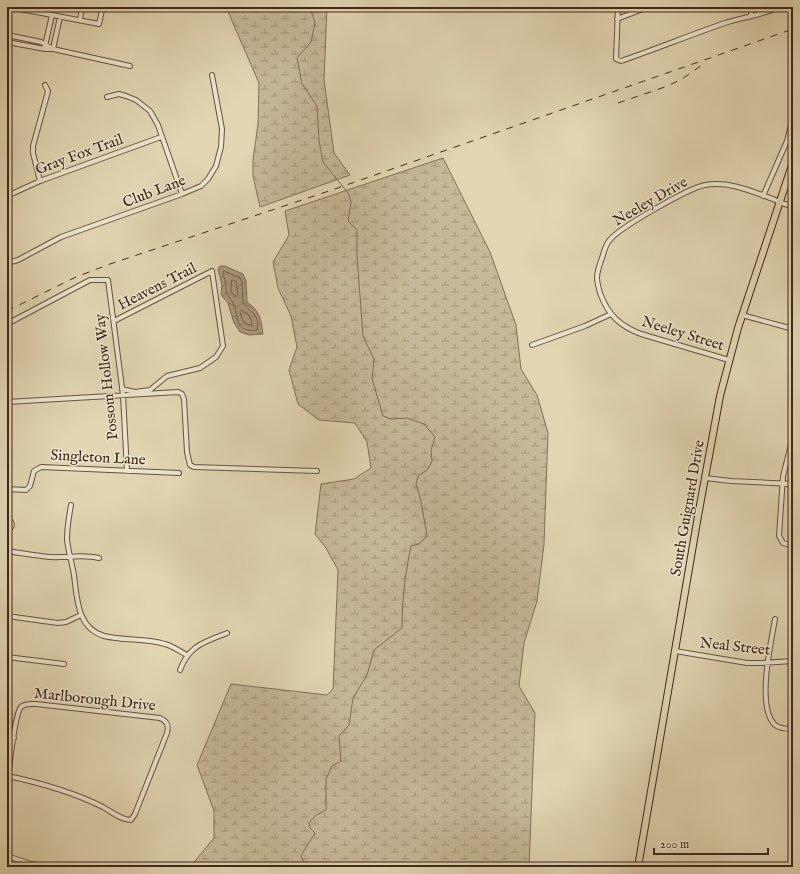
<svg xmlns="http://www.w3.org/2000/svg" width="800" height="874" font-family="'IM FELL English',serif">
	<style>
		.wetland { fill: url(#wetland-marsh); stroke: #837058 }
		.water { fill: url(#water-waves); stroke: #806c56 }
		.lines { fill: none; stroke-linecap: round; stroke-linejoin: round }
		.shore { stroke: #75614c; stroke-width: 1 }
		.stream { stroke: #806c56; stroke-width: 1 }
		.minor-casing { stroke: #68533f; stroke-width: 6 }
		.highway-casing { stroke: #402819; stroke-width: 8 }
		.minor { stroke: #ece4cd; stroke-width: 4 }
		.highway { stroke: #e1d5b2; stroke-width: 6 }
		.rail { stroke: #402819; stroke-width: 1; stroke-dasharray: 7 7; stroke-linecap: butt }
		.labels { text-anchor: middle; stroke-width: 3; stroke-linejoin: round; paint-order: stroke }
		.street-label { font-size: 15px; fill: #402819; stroke: #ece4cd }
	</style>
	<defs>
		<pattern id="wetland-marsh" width="20" height="14" patternUnits="userSpaceOnUse"><rect width="20" height="14" fill="#c6b898"/><path d="M1 5h8M5 5V1M11 12h8M15 12V8" fill="none" stroke="#a2967b"/></pattern>
		<pattern id="water-waves" width="16" height="10" patternUnits="userSpaceOnUse"><rect width="16" height="10" fill="#aa9a7e"/><path d="M0 5q4-4 8 0t8 0" fill="none" stroke="#8c7e66"/></pattern>
	</defs>
	<rect width="100%" height="100%" fill="#e1d5b2"/>
	<filter id="stains"><feTurbulence type="fractalNoise" baseFrequency=".005" numOctaves="4"/><feColorMatrix values="0 0 0 0 .2 0 0 0 0 .09 0 0 0 0 .02 0 0 0 .5 -.17"/></filter>
	<radialGradient id="worn" r=".72"><stop offset=".6" stop-color="#630" stop-opacity="0"/><stop offset="1" stop-color="#630" stop-opacity=".3"/></radialGradient>
	<!-- wetland -->
	<path class="wetland" d="M226 7H327L324 80 334 153 350 175 260 207 253 176V160L258 124 259 83Z
		M443 158 490 252 516 325 521 369 537 395 548 433 544 544 537 601 524 643 519 686 535 713 529 867H190L214 838V811L197 765 231 684 327 695 333 689 338 570 326 548 315 534 321 484 354 479 371 468 367 442 355 423 319 420 298 404 289 370 297 347 291 316 278 288 273 262 289 235 285 211Z"/>
	<!-- water -->
	<path class="water" d="M220 266H225L243 274 246 281 247 302C260 311 261 319 263 334L249 335 240 332 234 323 228 303 221 295 222 285 218 269Z"/>
	<g class="lines">
		<!-- shore -->
		<path class="shore" d="M224 271 240 278 242 282 243 303C250 312 261 316 257 330 233 333 240 316 232 301 230 298 228 296 226 293V285L223 273Z
			M232 280 236 281 238 294 236 296 231 292Z
			M242 310 248 314 252 322V325L246 324 242 319 240 312Z"/>
		<!-- stream -->
		<path class="stream" d="M307 867 301 857C305 847 310 842 315 833L310 828 309 823 316 815 326 810V779L332 766 341 761 339 736 349 725 353 698 367 675 374 650 402 628C402 600 405 574 411 546L419 544 427 536 421 501 416 484 418 476 428 469 432 461 431 450 435 437 424 424 407 418 391 419 383 416 372 379 374 359 363 336 357 256V230L348 221 351 202 348 193 323 162 319 141 317 106 302 84 297 58 311 42 315 23 310 7"/>
		<!-- minor casing -->
		<g class="minor-casing">
			<path id="minor" d="M17 7 19 9 26 10 99 24 102 10 100 8 96 7
				M618 7 616 59 621 61C656 49 690 35 725 23 743 17 761 16 778 7
				M751 16V7
				M617 19 648 7
				M80 20 82 7
				M7 35 41 42 53 49
				M7 42 45 49H53L130 66
				M45 46 52 15
				M53 49 60 17
				M107 97 119 94 126 96 136 100 150 111 158 125 182 194
				M40 181 33 153V146L47 95 48 91 45 85
				M7 196 40 181 161 137
				M763 196 787 141 793 117
				M7 263 18 260 61 237 182 194 201 186 208 179 216 166 221 147 222 129 212 75
				M742 315 793 329
				M114 321 212 271 223 346 216 357 200 368 167 376 150 390 135 392 122 389
				M7 324 90 280H108L123 395 127 471
				M532 345 585 326 611 314
				M729 360 641 334C620 326 608 315 600 293 599 288 597 284 597 278 597 271 600 264 602 258 604 252 605 246 609 241 618 228 689 188 705 185 729 181 751 191 773 199 779 202 786 205 793 206
				M7 402 178 392 182 394 184 399 187 452 190 465 194 467 317 471
				M793 437 783 476 779 536 783 543 793 546
				M705 478 731 481 793 484
				M7 489 26 490 30 486 34 471 41 467 179 473
				M71 505C69 516 67 528 67 539 68 551 72 563 74 575 77 598 77 628 104 636 124 641 146 638 165 644 173 646 179 651 187 655
				M7 519 11 522C13 526 11 529 7 530
				M7 551C21 553 36 556 50 557 68 558 81 554 99 558
				M7 616 58 623 66 622 81 615
				M775 619C771 643 756 707 775 725 780 729 787 729 793 729
				M675 651 747 663H760L793 661
				M7 657 64 664
				M180 670C189 645 205 642 227 633
				M7 737 14 738
				M7 786C9 772 14 715 21 707 25 703 31 704 36 704L160 718C167 721 169 725 167 733L135 814 131 820C121 820 112 812 103 807 73 792 41 783 8 776
				M7 856 40 867"/>
		</g>
		<!-- highway casing -->
		<g class="highway-casing">
			<path id="highway" d="M638 867 698 516 720 396 738 328 793 162"/>
		</g>
		<!-- minor -->
		<use href="#minor" class="minor"/>
		<!-- highway -->
		<use href="#highway" class="highway"/>
		<!-- rail -->
		<path class="rail" d="M618 103 665 87 682 79 705 63
			M7 311 76 277 110 264 332 190 793 29"/>
	</g>
	<g class="labels">
		<!-- street labels -->
		<g class="street-label">
			<text transform="translate(79 154) rotate(-20)" y="5">Gray Fox Trail</text>
			<text transform="translate(154 191) rotate(-21)" y="5">Club Lane</text>
			<text transform="translate(650 201) rotate(-30)" y="5">Neeley Drive</text>
			<text transform="translate(157 286) rotate(-27)" y="5">Heavens Trail</text>
			<text transform="translate(683 333) rotate(17)" y="5">Neeley Street</text>
			<text transform="translate(106 377) rotate(-96)" y="5">Possom Hollow Way</text>
			<text transform="translate(98 457) rotate(3)" y="5">Singleton Lane</text>
			<text transform="translate(687 508) rotate(-80)" y="5">South Guignard Drive</text>
			<text transform="translate(735 646) rotate(6)" y="5">Neal Street</text>
			<text transform="translate(95 699) rotate(6)" y="5">Marlborough Drive</text>
		</g>
	</g>
	<!-- margin -->
	<rect width="800" height="874" fill="none" stroke="#e1d5b2" stroke-width="24"/>
	<rect x="8" y="8" width="784" height="858" fill="none" stroke="#402819" stroke-width="2"/>
	<rect x="12" y="12" width="776" height="850" fill="none" stroke="#402819"/>
	<!-- scale -->
	<path d="M654 848v6h114v-6" fill="none" stroke="#402819" stroke-width="2"/>
	<text x="660" y="848" font-size="12" fill="#402819" stroke="#ece4cd" stroke-width="3" paint-order="stroke">200 m</text>
	<rect width="100%" height="100%" filter="url(#stains)"/>
	<rect width="100%" height="100%" fill="url(#worn)"/>
</svg>
